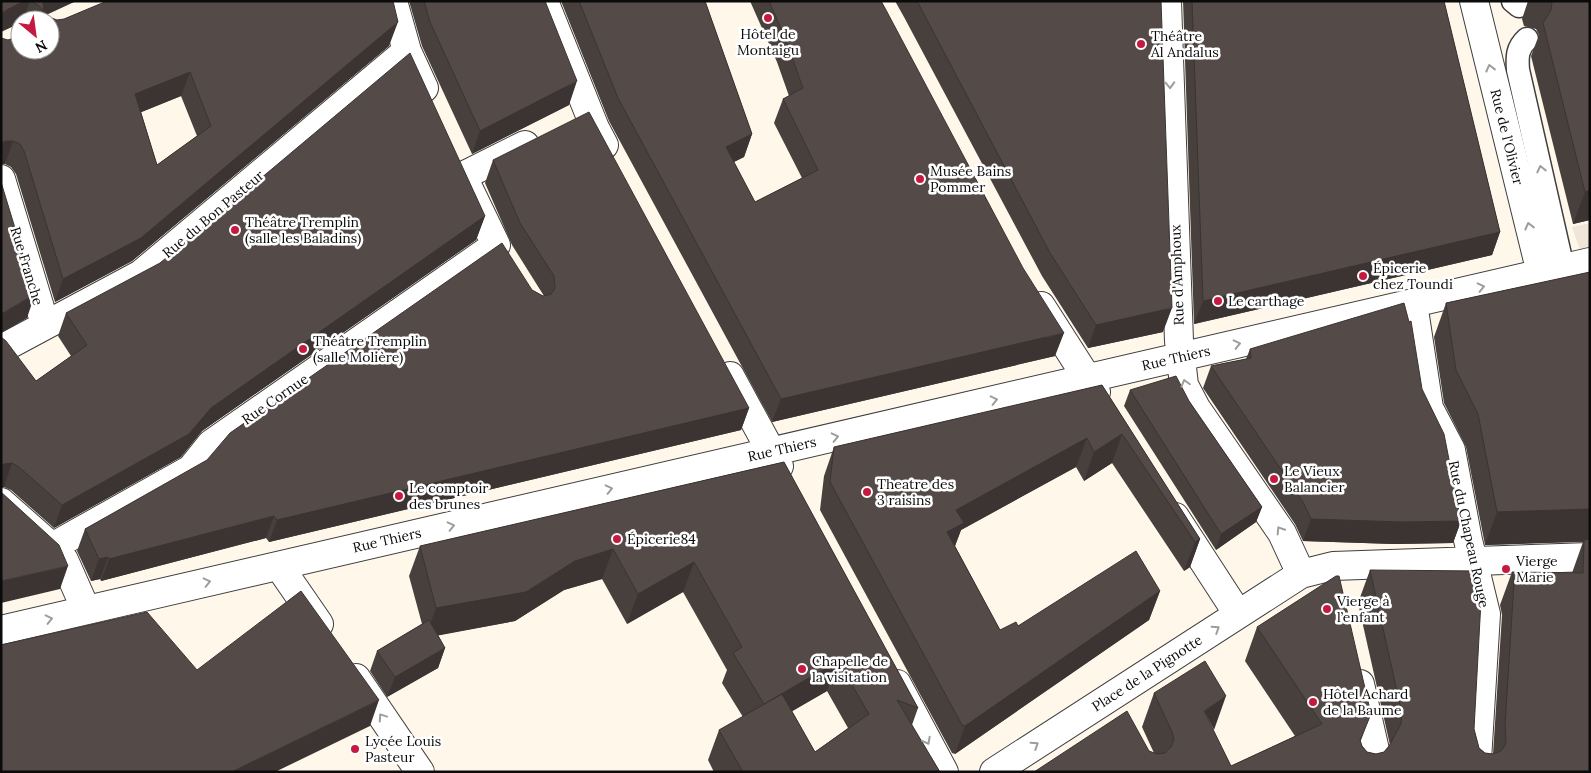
<svg xmlns="http://www.w3.org/2000/svg" width="1591" height="773" font-family="Lora,serif">
	<style>
		.plaza { fill: #efe5d9 }
		.lines { fill: none; stroke-linecap: round; stroke-linejoin: round }
		.lane-casing { stroke: #3e3e3e; stroke-width: 25 }
		.street-casing { stroke: #3e3e3e; stroke-width: 30 }
		.lane { stroke: #fff; stroke-width: 22 }
		.street { stroke: #fff; stroke-width: 28 }
		.wall { fill: #48403d; fill-rule: evenodd }
		.shaded-wall { fill: #3b3432 }
		.building { fill: #544a47; stroke: #3b3432; fill-rule: evenodd }
		.oneway { stroke: #9d9d9d }
		.poi-dot { fill: #c5193f; stroke: #fff; stroke-width: 2 }
		.labels { text-anchor: middle; stroke-width: 5; stroke-linejoin: round; paint-order: stroke }
		.poi-label { font-size: 14px; fill: #0b0b0b; stroke: #fff; text-anchor: start }
		.street-label { font-size: 14px; fill: #0b0b0b; stroke: #fff }
	</style>
	<rect width="100%" height="100%" fill="#fff7e9"/>
	<!-- plaza -->
	<path class="plaza" d="M1590 223V279L1572 227Z"/>
	<g class="lines">
		<!-- lane casing -->
		<g class="lane-casing">
			<path id="lane" d="M1513 1 1519 6
				M1527 39C1517 48 1517 57 1518 70L1563 268"/>
		</g>
		<!-- street casing -->
		<g class="street-casing">
			<path id="street" d="M393 1 407 51 424 88
				M544 1 595 128 604 145
				M1167 1 1179 341 1184 385 1196 408 1282 533 1301 574
				M1474 1 1541 273
				M463 176 525 145
				M1 179 45 324
				M1413 303 1429 408 1451 450 1468 540 1486 614 1477 760 1479 772
				M1041 306 1096 392
				M1 349 141 274 407 51
				M730 376 779 466
				M1 502 52 547 64 560 86 610
				M1175 517 1238 614
				M52 547 191 469 211 444 496 245 468 187
				M279 566 319 624
				M1 630 1590 262
				M356 678 420 772
				M897 684 944 772
				M1360 684 1375 750 1363 772
				M994 772 1301 574 1333 566 1590 557"/>
		</g>
		<!-- lane -->
		<use href="#lane" class="lane"/>
		<!-- street -->
		<use href="#street" class="street"/>
	</g>
	<!-- wall -->
	<path class="wall" d="M1 1H76L47 14 49 17 57 20 389 46 132 261 55 302 16 174 11 167 5 164 20 50 50 20H20L14 26ZM181 96 197 136 157 165 141 112Z
		M409 1H545L569 105 472 154 422 46Z
		M561 1H705L752 134 744 157 734 162 755 202 802 178 774 123 783 99 789 96 777 62 750 1H881L1055 356 772 422 609 121Z
		M895 1H1161L1163 332 1088 348 1042 276 904 17Z
		M1183 1H1444L1500 232 1492 255 1194 324Z
		M1528 1H1590V220L1573 224 1531 56 1539 35 1536 29 1524 26 1522 19Z
		M493 160 749 408 741 430 269 542 266 538 101 581 100 579 91 581 77 551 85 529 532 290 543 296H544L512 245 485 183Z
		M485 216 476 240 202 431 181 457 54 528 11 490 4 487H1V337L36 381 71 356 58 336 66 313Z
		M1590 272V772H1034L1149 751 1154 753 1142 727 1154 693 1213 730 1231 766 1295 736 1245 661 1257 627 1360 742 1362 746 1367 752 1376 754 1384 752 1390 745 1358 603 1370 570 1474 729 1479 748 1485 753 1493 754 1502 615 1500 605 1512 572 1572 573 1583 542 1485 545 1466 447 1444 403 1434 337 1446 303Z
		M1250 349 1422 389 1461 521 1453 543 1394 544 1303 541 1295 524 1203 388 1211 366 1246 359Z
		M1102 385 1200 539 1190 567 1184 571 1112 463 1084 481 1076 467 961 530 955 546 1000 630 1160 591 1149 620 955 754 952 753 820 510 824 476 834 447Z
		M1130 390 1189 401 1262 507 1256 522 1216 550 1124 406Z
		M784 462 918 708 912 725 940 772H714L708 760 719 730 743 717 722 683 727 670 683 592 627 624 602 579 564 590 515 621 438 635 445 648 438 668 387 697 370 671 377 651 422 624 409 576 420 546ZM827 691 848 728 815 752 792 711Z"/>
	<!-- shaded-wall -->
	<path class="shaded-wall" d="M30 1 23 20H20V25L14 26 1 32V13L22 2Z
		M44 1H76L44 16 43 10 41 8Z
		M398 22 389 46 132 261 55 302 63 279Z
		M190 72 181 96 127 118 135 94Z
		M577 81 569 105 472 154 480 131Z
		M752 134 744 157 717 170 726 147Z
		M5 141H13L5 164H1V143Z
		M1590 190V220L1573 224 1585 192Z
		M485 216 476 240 202 431 181 457 54 528 62 505 211 408Z
		M1500 232 1492 255 1194 324 1203 301Z
		M35 294 27 318 1 333V314Z
		M1172 308 1163 332 1088 348 1096 325Z
		M1064 333 1055 356 772 422 781 399Z
		M749 408 741 430 269 542 277 520Z
		M1122 434 1112 463 1084 481 1094 452Z
		M1087 438 1076 467 961 530 953 551 937 560 956 510Z
		M12 463 4 487H1V466L4 464Z
		M1262 507 1256 522 1216 550 1221 534Z
		M1590 509 1589 541 1485 545 1497 512Z
		M274 516 266 538 101 581 109 559Z
		M1311 519 1461 521 1453 543 1394 544 1303 541Z
		M1200 539 1190 567 1184 571 1195 542Z
		M613 549 602 579 564 590 515 621 425 638 436 608 575 561Z
		M108 557 100 579 91 581 99 559Z
		M694 562 683 592 627 624 638 594Z
		M68 566 60 589 1 603V581Z
		M1160 591 1149 620 955 754 965 726Z
		M445 648 438 668 387 697 395 677Z
		M838 661 827 691 753 734 764 704Z
		M1226 696 1214 730 1204 711Z
		M379 700 370 726 275 772H231Z
		M1371 714 1358 748 1360 740Z"/>
	<!-- building -->
	<path class="building" d="M1 1H30L22 2 1 13Z
		M30 1H44L43 3 44 11 49 17 57 20 64 19 107 1H393L398 22 141 238 63 279 24 151 20 144 13 141H5L1 143V38L8 40 20 36V50H50V20H43L44 18 43 10 38 5ZM190 72 211 126 157 165 135 94Z
		M424 1H545L577 81 480 131 430 22Z
		M579 1H705L752 134 726 147 755 202 818 170 783 99 803 88 785 38 769 1H881L886 10 1023 268 1064 333 781 399 618 98Z
		M917 1H1161L1172 308 1096 325 1050 253Z
		M1192 1H1444L1500 232 1203 301Z
		M1550 1H1590V190L1585 192 1543 23 1551 10 1552 3Z
		M410 53 485 216 211 408 189 434 62 505 19 467 12 463 4 464 1 466V337L6 341 36 381 87 345 66 313 160 263Z
		M589 112 749 408 277 520 274 516 109 559 108 557 99 559 85 529 207 460 230 433 502 243 532 290 543 296 551 294 555 288 554 276 520 223 493 160Z
		M1 182 35 294 1 314Z
		M1590 272V509L1497 512 1478 414 1456 370 1446 303Z
		M1404 303 1409 322 1411 321 1422 389 1444 434 1461 521 1402 522 1311 519 1303 502 1211 366 1251 358 1250 349Z
		M1176 376 1189 401 1262 507 1221 534 1130 390Z
		M1102 385 1200 539 1195 542 1122 434 1094 452 1087 438 956 510 964 523 947 532 1000 630 1016 622 1018 626 1136 551 1160 591 965 726 962 725 830 482 834 447Z
		M784 462 918 708 897 700 940 772H743L719 730 782 694 815 752 869 714 838 661 764 704 733 653 742 647 694 562 638 594 613 549 575 561 526 592 436 608 420 546Z
		M1 492 59 545 68 566 1 581Z
		M1590 539V772H1034L1127 711 1149 751 1157 754 1165 753 1171 747 1174 739 1172 732 1154 693 1205 661 1226 696 1204 711 1231 766 1322 724 1257 627 1336 576H1339L1371 714 1360 740 1362 746 1367 752 1376 754 1384 752 1389 746 1401 724 1402 714 1370 570 1480 571 1482 582 1474 729 1479 748 1485 753 1493 754 1501 751 1506 744 1505 726 1514 582 1512 572 1583 573 1584 540Z
		M301 591 379 700 231 772H1V645L147 612 197 670Z
		M429 620 445 648 395 677 377 651Z"/>
	<!-- one-way arrows -->
	<defs><path id="oneway-chevron" d="M-2-3.5L2.5 0L-2 3.5" fill="none" stroke-width="1.6" stroke-linecap="round" stroke-linejoin="round" transform="scale(1.25)"/></defs>
	<g class="oneway">
		<use href="#oneway-chevron" transform="translate(1490 68) rotate(-104)"/>
		<use href="#oneway-chevron" transform="translate(1170 85) rotate(88)"/>
		<use href="#oneway-chevron" transform="translate(1541 169) rotate(-103)"/>
		<use href="#oneway-chevron" transform="translate(1529 226) rotate(-104)"/>
		<use href="#oneway-chevron" transform="translate(1481 287) rotate(-13)"/>
		<use href="#oneway-chevron" transform="translate(1237 344) rotate(-13)"/>
		<use href="#oneway-chevron" transform="translate(1185 383) rotate(-106)"/>
		<use href="#oneway-chevron" transform="translate(994 400) rotate(-13)"/>
		<use href="#oneway-chevron" transform="translate(835 437) rotate(-13)"/>
		<use href="#oneway-chevron" transform="translate(609 489) rotate(-13)"/>
		<use href="#oneway-chevron" transform="translate(451 526) rotate(-13)"/>
		<use href="#oneway-chevron" transform="translate(1280 530) rotate(-122)"/>
		<use href="#oneway-chevron" transform="translate(207 582) rotate(-13)"/>
		<use href="#oneway-chevron" transform="translate(49 619) rotate(-13)"/>
		<use href="#oneway-chevron" transform="translate(1216 629) rotate(-33)"/>
		<use href="#oneway-chevron" transform="translate(382 717) rotate(-124)"/>
		<use href="#oneway-chevron" transform="translate(927 741) rotate(62)"/>
		<use href="#oneway-chevron" transform="translate(1035 745) rotate(-33)"/>
	</g>
	<!-- markers -->
	<g class="poi-dot">
		<circle cx="768" cy="18" r="5"/>
		<circle cx="1141" cy="44" r="5"/>
		<circle cx="920" cy="179" r="5"/>
		<circle cx="235" cy="230" r="5"/>
		<circle cx="1363" cy="276" r="5"/>
		<circle cx="1218" cy="301" r="5"/>
		<circle cx="303" cy="349" r="5"/>
		<circle cx="1274" cy="479" r="5"/>
		<circle cx="867" cy="492" r="5"/>
		<circle cx="399" cy="496" r="5"/>
		<circle cx="617" cy="539" r="5"/>
		<circle cx="1506" cy="569" r="5"/>
		<circle cx="1327" cy="609" r="5"/>
		<circle cx="802" cy="669" r="5"/>
		<circle cx="1313" cy="702" r="5"/>
		<circle cx="355" cy="749" r="5"/>
	</g>
	<g class="labels">
		<!-- poi labels -->
		<g class="poi-label">
			<text x="768" y="39" text-anchor="middle">Hôtel de<tspan x="768" dy="16">Montaigu</tspan></text>
			<text x="1151" y="41">Théâtre<tspan x="1151" dy="16">Al Andalus</tspan></text>
			<text x="930" y="176">Musée Bains<tspan x="930" dy="16">Pommer</tspan></text>
			<text x="245" y="227">Théâtre Tremplin<tspan x="245" dy="16">(salle les Baladins)</tspan></text>
			<text x="1373" y="273">Épicerie<tspan x="1373" dy="16">chez Toundi</tspan></text>
			<text x="1228" y="306">Le carthage</text>
			<text x="313" y="346">Théâtre Tremplin<tspan x="313" dy="16">(salle Molière)</tspan></text>
			<text x="1284" y="476">Le Vieux<tspan x="1284" dy="16">Balancier</tspan></text>
			<text x="877" y="489">Theatre des<tspan x="877" dy="16">3 raisins</tspan></text>
			<text x="409" y="493">Le comptoir<tspan x="409" dy="16">des brunes</tspan></text>
			<text x="627" y="544">Épicerie84</text>
			<text x="1516" y="566">Vierge<tspan x="1516" dy="16">Marie</tspan></text>
			<text x="1337" y="606">Vierge à<tspan x="1337" dy="16">l’enfant</tspan></text>
			<text x="812" y="666">Chapelle de<tspan x="812" dy="16">la visitation</tspan></text>
			<text x="1323" y="699">Hôtel Achard<tspan x="1323" dy="16">de la Baume</tspan></text>
			<text x="365" y="746">Lycée Louis<tspan x="365" dy="16">Pasteur</tspan></text>
		</g>
		<!-- street labels -->
		<g class="street-label">
			<text transform="translate(1507 137) rotate(76)" y="5">Rue de l'Olivier</text>
			<text transform="translate(213 214) rotate(-40)" y="5">Rue du Bon Pasteur</text>
			<text transform="translate(27 266) rotate(73)" y="5">Rue Franche</text>
			<text transform="translate(1177 275) rotate(-92)" y="5">Rue d'Amphoux</text>
			<text transform="translate(1176 358) rotate(-13)" y="5">Rue Thiers</text>
			<text transform="translate(275 399) rotate(-35)" y="5">Rue Cornue</text>
			<text transform="translate(782 449) rotate(-13)" y="5">Rue Thiers</text>
			<text transform="translate(1469 534) rotate(78)" y="5">Rue du Chapeau Rouge</text>
			<text transform="translate(387 540) rotate(-13)" y="5">Rue Thiers</text>
			<text transform="translate(1147 673) rotate(-33)" y="5">Place de la Pignotte</text>
		</g>
	</g>
	<!-- border -->
	<rect width="1591" height="773" fill="none" stroke="#0b0b0b" stroke-width="5"/>
	<!-- north arrow -->
	<g transform="translate(35 35) rotate(151)"><circle r="24" fill="#ffffff" stroke="#9d9d9d"/>
	<path d="M0-4L9 19L0 12L-9 19Z" fill="#c5193f"/>
	<text y="-8" font-size="14" font-weight="bold" text-anchor="middle" fill="#0b0b0b">N</text>
	</g>
</svg>
